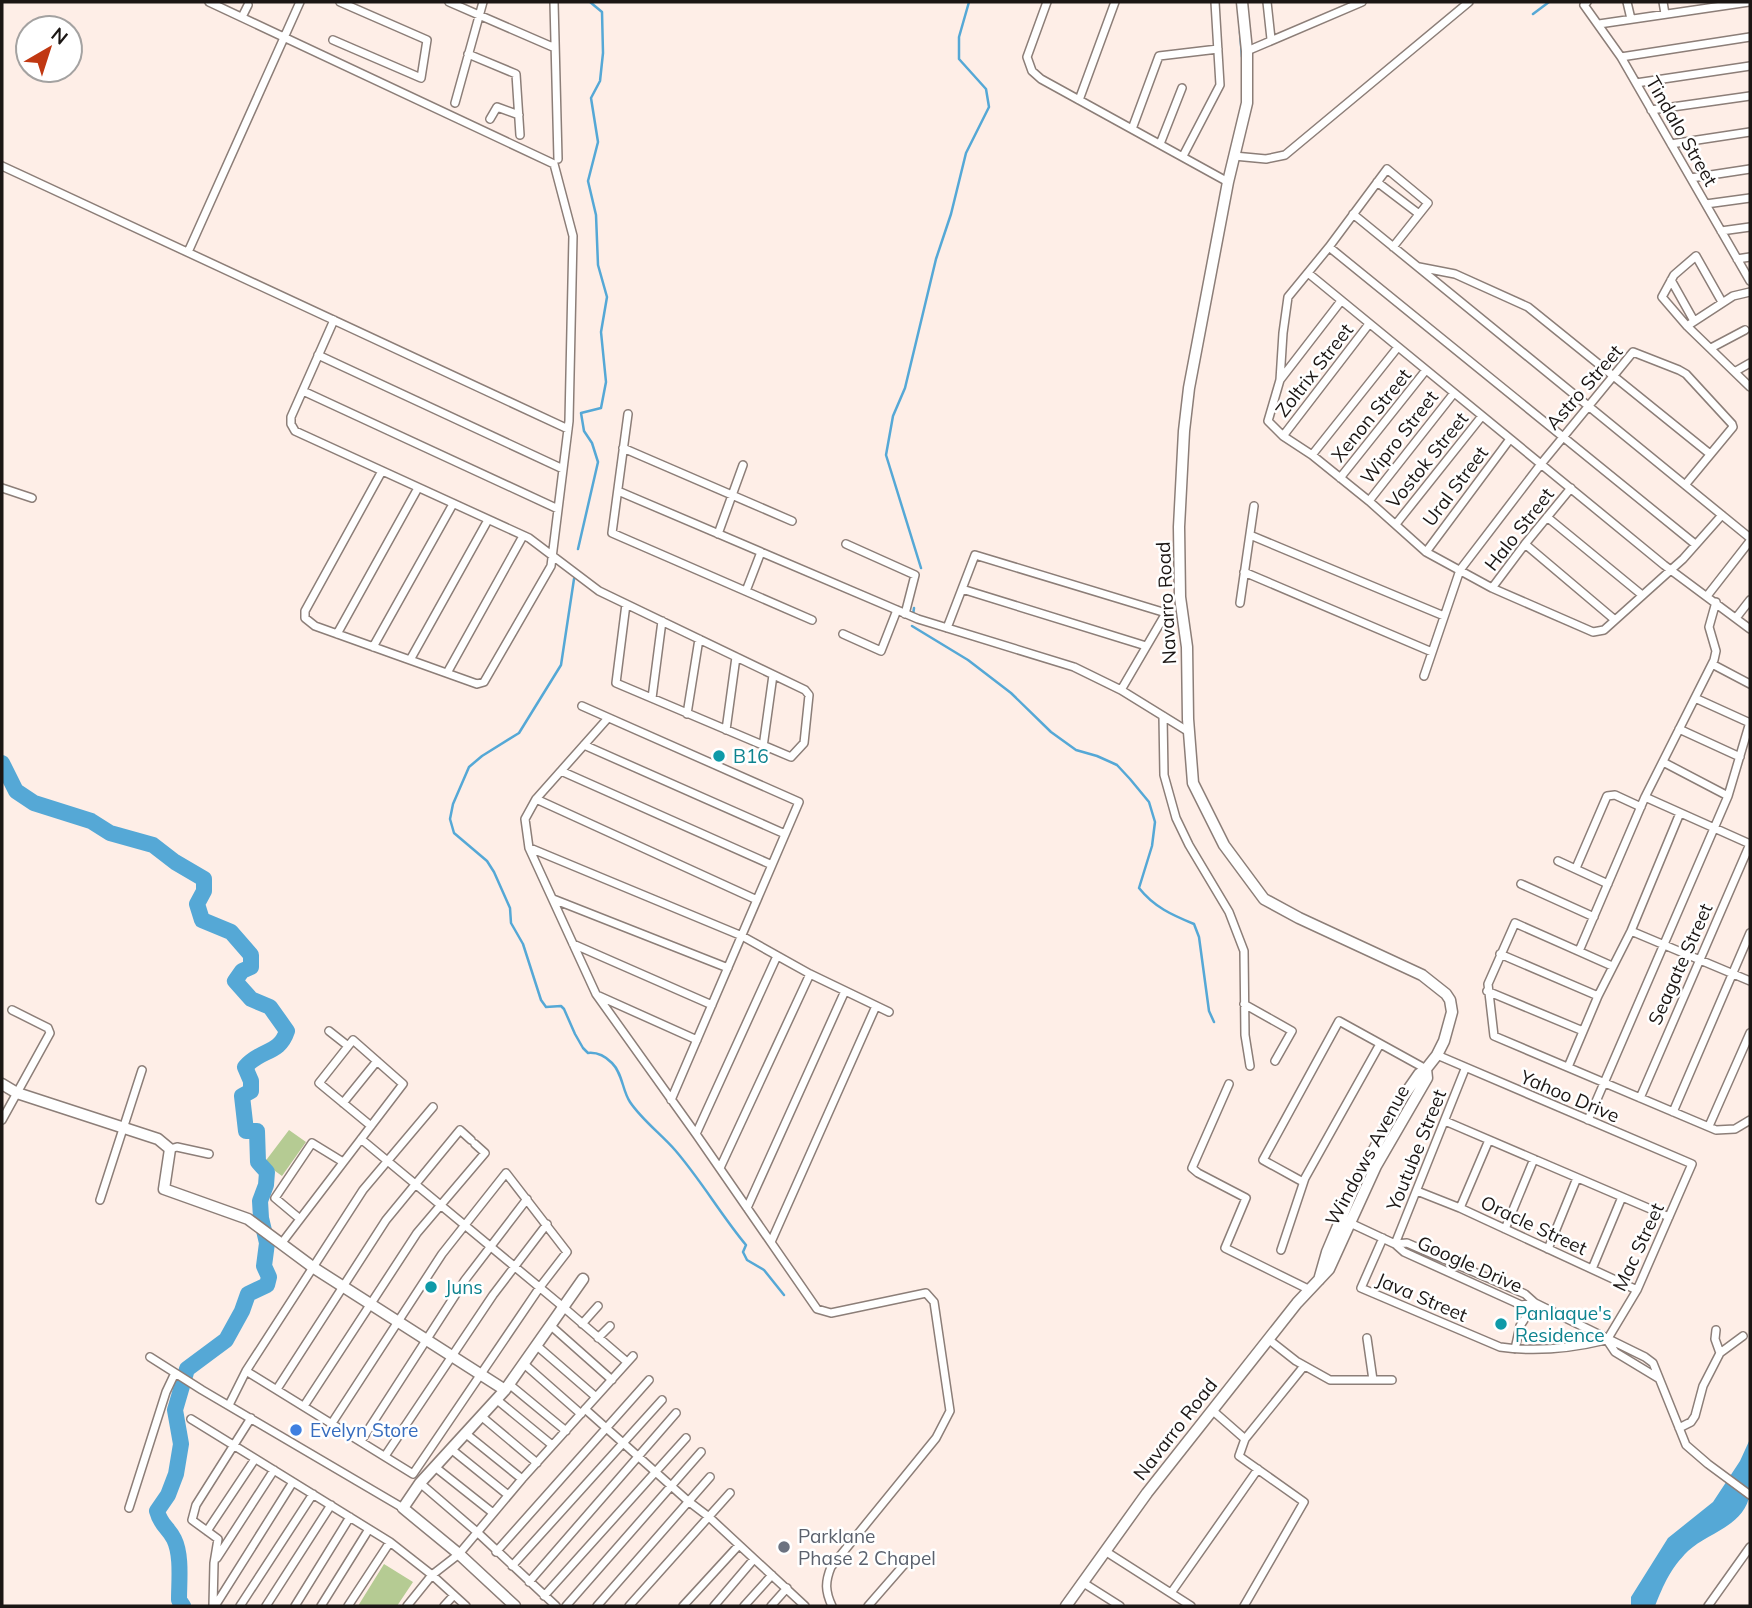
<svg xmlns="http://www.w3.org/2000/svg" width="1752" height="1608" font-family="Mulish,sans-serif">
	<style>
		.green { fill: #b5cb93 }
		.water { fill: #55a8d6 }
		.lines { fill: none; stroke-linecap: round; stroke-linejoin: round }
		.stream { stroke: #55a8d6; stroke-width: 2.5 }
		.river { stroke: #55a8d6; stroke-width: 16 }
		.minor-casing { stroke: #8c7e78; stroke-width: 10 }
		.tertiary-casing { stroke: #8c7e78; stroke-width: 13 }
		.minor { stroke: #fff; stroke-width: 7 }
		.tertiary { stroke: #fff; stroke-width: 10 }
		.culture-dot { fill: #0f9aa8; stroke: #fff; stroke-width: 2.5 }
		.shop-dot { fill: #3f7fe0; stroke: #fff; stroke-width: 2.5 }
		.worship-dot { fill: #6b7280; stroke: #fff; stroke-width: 2.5 }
		.labels { text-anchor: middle; stroke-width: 5; stroke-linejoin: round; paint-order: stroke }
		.street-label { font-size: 19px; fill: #1b1614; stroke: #fff }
		.culture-label { font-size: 19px; fill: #0d838f; stroke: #fff; text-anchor: start }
		.shop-label { font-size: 19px; fill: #366cbe; stroke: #fff; text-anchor: start }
		.worship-label { font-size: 19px; fill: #5b616d; stroke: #fff; text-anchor: start }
	</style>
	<rect width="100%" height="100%" fill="#feeee7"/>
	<!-- green -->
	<path class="green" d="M289 1130 306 1142 282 1176 264 1163Z
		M384 1564 413 1582 397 1606H358Z"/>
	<!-- water -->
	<path class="water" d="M1750 1439C1750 1456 1752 1476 1750 1493 1745 1526 1709 1532 1688 1551 1670 1569 1664 1584 1655 1606H1631V1597L1668 1538 1713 1502 1740 1461Z"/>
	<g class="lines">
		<!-- stream -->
		<path class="stream" d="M1533 14 1549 2
			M1240 32 1242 57
			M578 549 598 462 592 443 584 431 581 413 601 408 606 382 601 332 607 297 598 265 596 215 588 181 598 142 591 98 600 81 603 53 602 12 590 2
			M921 568 886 455 893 416 905 388 936 259 951 214 966 153 989 107 986 89 959 59V37L969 2
			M574 579 561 665 519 733 482 756 469 767 453 804 450 819 454 833 487 861 494 872 510 908 511 923 523 944 541 1000 546 1007 561 1006 564 1009 575 1034 583 1048 588 1053C598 1052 606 1057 612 1063 623 1074 622 1090 630 1102 642 1120 661 1134 675 1150 701 1180 721 1215 746 1245L743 1252 747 1260 764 1270 784 1295
			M913 615 914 608
			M912 626 968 660 1011 693 1051 732 1076 750 1097 756 1117 765 1130 779 1149 802 1155 822 1152 846 1139 888C1154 907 1172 915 1194 924L1199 937 1209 1011 1214 1022"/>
		<!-- river -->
		<path class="river" d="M2 763 16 791 34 803 91 821 110 833 153 845 175 862 204 879V891L197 904 202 920 231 932 251 955V967L242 971 235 981 251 999 270 1007 287 1031C279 1055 262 1048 245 1067L251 1081V1091L242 1096 246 1131H257L258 1162 267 1172 266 1185 260 1201 261 1218 267 1243 264 1266 269 1277 267 1285 248 1294 242 1311 226 1340 187 1369 175 1410 181 1444 176 1474 168 1495 157 1511C161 1526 168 1527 174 1539 182 1555 179 1581 179 1600L183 1606"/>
		<!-- minor casing -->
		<g class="minor-casing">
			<path id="minor" d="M209 2 554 164 573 236 569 421 551 566 484 682 477 684 315 626 305 618V611L382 471
				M449 2 555 48
				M554 2 558 159
				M1047 2 1027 57 1032 71 1041 79 1228 182
				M1267 2 1271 39
				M1587 2 1584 5 1621 57 1750 281
				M1627 2 1631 19
				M1663 2 1665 14
				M242 17 248 5
				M1599 24 1749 2
				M333 40 421 78 427 40 340 2
				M1247 51 1362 2
				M468 54 516 74 520 135
				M1621 57 1750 37
				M1636 83 1750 66
				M1079 100 1115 2
				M455 103 483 2
				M1651 110 1750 96
				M490 119 497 107 519 115
				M1132 129 1159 56 1218 49
				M1160 144 1182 88
				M1671 144 1750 132
				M1183 156 1220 85 1215 2
				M1234 156 1266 159 1285 155 1469 2
				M2 166 568 429
				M1691 178 1750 169
				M1377 182 1419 214
				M1706 204 1750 198
				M1353 214 1750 538
				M1721 231 1750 227
				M1329 247 1695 544
				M1393 247 1428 203 1387 169 1329 247 1288 297 1283 333 1280 380 1268 421 1283 436 1312 455 1369 501 1426 552 1492 588 1593 632 1604 630 1683 559 1722 515
				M188 252 300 2
				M1737 259 1750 257
				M1419 267 1455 274 1528 307 1710 454
				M1308 273 1664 565 1750 629
				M1671 280 1694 321
				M1722 302 1696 256 1674 275 1662 297 1687 326 1750 387
				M334 320 291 417V424L295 431 529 538 599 591 805 690 809 695 804 743 791 757 616 683 626 604
				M1687 326 1733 296 1750 292
				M1711 348 1745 330
				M318 355 563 469
				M1736 371 1750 363
				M1280 380 1341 301
				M303 391 558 509
				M628 414 612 533 812 620
				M1283 436 1369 324
				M623 448 792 521
				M1312 455 1398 347
				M1340 478 1426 370
				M2 488 32 498
				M618 491 918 619 1074 667 1121 690 1189 732
				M1369 501 1454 393
				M1547 517 1642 595
				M1396 524 1482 416
				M718 534 743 465
				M1250 535 1444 616
				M846 544 915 575 905 614
				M1525 544 1615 620
				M1426 552 1510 439
				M1244 572 1432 652
				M1492 588 1525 544 1571 488
				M962 589 1146 646
				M746 591 761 552
				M1707 596 1750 541
				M1240 603 1254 506
				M1736 618 1750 600
				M947 628 975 555 1166 613 1121 690
				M337 634 418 488
				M843 634 881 651 897 610
				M373 647 453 504
				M410 660 488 520
				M1712 664 1750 684
				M447 673 523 536
				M1424 676 1460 570 1541 464 1633 352 1679 370 1686 374 1732 424 1733 427 1685 485
				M652 698 662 621
				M1695 698 1750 723
				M582 706 799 802 671 1100
				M687 714 699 639
				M1163 716 1164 775 1176 818 1189 845 1229 912 1244 951 1245 1035 1250 1066
				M608 718 536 799 525 819 529 848 596 994 696 1134 817 1309 831 1313 926 1293 934 1302 950 1411 936 1438 831 1567C825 1582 825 1591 832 1606
				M1679 729 1740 757
				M726 730 736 657
				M584 745 785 834
				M763 747 773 675
				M1663 762 1728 796
				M561 771 772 865
				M1645 797 1750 844
				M536 799 757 900
				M530 848 742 936 810 974 889 1012
				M1558 861 1608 884
				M1576 868 1607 796 1615 795 1641 807
				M1521 884 1594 917
				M553 899 728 968
				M1631 931 1750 981
				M573 944 712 1005
				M1579 951 1645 797 1714 660 1716 651 1709 627 1716 602
				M1500 954 1598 996
				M1612 966 1515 923 1488 984 1494 1036 1716 1130 1735 1129 1750 1120
				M1487 991 1583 1031
				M599 996 697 1040
				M1244 1004 1292 1031 1275 1061
				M329 1031 348 1046
				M1437 1055 1692 1164 1637 1290 1607 1340
				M1568 1067 1598 996 1631 931 1680 813
				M1229 1084 1192 1168 1198 1173 1246 1198 1225 1248 1310 1290
				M1640 1098 1750 844
				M343 1103 377 1061
				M1673 1112 1750 933
				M2 1120 50 1033 48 1028 12 1010
				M1588 1120 1728 796 1750 722
				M1445 1121 1669 1217
				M1709 1126 1750 1033
				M696 1134 777 956
				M361 1139 562 1306 627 1362
				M170 1149 177 1147 209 1154
				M720 1168 810 974
				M1303 1182 1263 1160 1339 1021 1426 1069
				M1417 1191 1460 1208 1637 1290
				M100 1200 142 1070
				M747 1208 845 991
				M1460 1208 1489 1140
				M300 1219 275 1198 312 1143 343 1162
				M1348 1222 1395 1244 1404 1252 1521 1305 1535 1303
				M1505 1229 1534 1159
				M1383 1238 1361 1288 1500 1347C1534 1352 1573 1348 1606 1340
				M771 1242 876 1006
				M281 1244 403 1084 353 1040 319 1083 371 1126
				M1395 1244 1407 1243 1525 1294 1535 1303 1645 1357 1653 1363 1686 1445 1708 1464 1750 1495
				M1395 1244 1465 1069
				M1548 1249 1577 1178
				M1281 1250 1305 1178 1380 1044
				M1592 1269 1622 1197
				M582 1324 598 1306
				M550 1325 612 1380
				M1716 1330 1715 1339 1720 1353
				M598 1338 610 1326
				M1367 1338 1373 1380
				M1268 1339 1296 1361 1330 1380H1392
				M1607 1340 1615 1352 1658 1378
				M536 1345 596 1397
				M1515 1349 1520 1326 1535 1303
				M150 1357 202 1390 403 1508
				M523 1363 581 1414
				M246 1371 413 1474 540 1287 567 1252 506 1173 442 1254 332 1423
				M509 1384 566 1431
				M277 1389 386 1220 460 1130 471 1140
				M496 1399 552 1445
				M229 1405 246 1371 363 1190 433 1107
				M304 1406 417 1233 485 1153 475 1144
				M585 1409 688 1501 709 1517 805 1606
				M1212 1410 1245 1439 1304 1366
				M481 1416 537 1463
				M191 1419 390 1542 432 1575 466 1606
				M1679 1428 1691 1422 1695 1416 1703 1386 1720 1353 1743 1336
				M465 1433 522 1479
				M361 1441 465 1280 527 1199
				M451 1449 508 1495
				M385 1456 493 1295 547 1224
				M435 1467 493 1513
				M420 1483 477 1532 556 1606
				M129 1508 166 1392 175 1373
				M207 1531 255 1459
				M1105 1551 1191 1606
				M496 1552 649 1380
				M217 1558 274 1470
				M512 1566 662 1400
				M529 1582 676 1413
				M1082 1582 1120 1606
				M1171 1593 1258 1469
				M544 1596 686 1438
				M213 1606 214 1563 218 1539 192 1520 196 1505 251 1418
				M215 1606 293 1482
				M240 1606 313 1494
				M266 1606 331 1505
				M295 1606 350 1517
				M321 1606 369 1529
				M348 1606 390 1542
				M407 1606 432 1575 459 1554 522 1479 633 1356
				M444 1606 454 1595
				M566 1606 701 1452
				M597 1606 710 1477
				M629 1606 730 1493
				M683 1606 739 1545
				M714 1606 754 1559
				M744 1606 772 1575
				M771 1606 787 1588
				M868 1606 909 1559
				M1244 1606 1304 1502 1239 1456 1245 1439
				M1708 1606 1750 1547"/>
		</g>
		<!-- tertiary casing -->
		<g class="tertiary-casing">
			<path id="tertiary" d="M1242 2 1247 51V103L1228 182 1189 388 1184 431 1179 527 1180 597 1187 647 1188 719 1193 783 1224 845 1264 899 1299 918 1422 975 1446 994 1450 1000 1452 1012 1444 1041 1437 1055 1426 1069 1419 1074 1401 1100 1357 1181 1327 1252 1319 1280
				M2 1084 17 1093 158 1139 170 1149 164 1189 248 1219 314 1268 505 1390
				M515 1606 459 1554 403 1508 420 1483 505 1390 583 1279
				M1066 1606 1147 1493 1297 1303 1329 1269 1376 1166 1427 1078 1426 1069"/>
		</g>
		<!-- minor -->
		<use href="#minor" class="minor"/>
		<!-- tertiary -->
		<use href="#tertiary" class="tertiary"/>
	</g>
	<!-- markers -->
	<g class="culture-dot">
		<circle cx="719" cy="756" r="7"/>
		<circle cx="431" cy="1287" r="7"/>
		<circle cx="1501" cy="1324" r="7"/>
	</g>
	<circle class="shop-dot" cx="296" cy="1430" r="7"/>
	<circle class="worship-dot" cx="784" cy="1547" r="7"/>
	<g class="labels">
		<!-- street labels -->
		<g class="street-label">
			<text transform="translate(1682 131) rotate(60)" y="7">Tindalo Street</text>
			<text transform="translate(1314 370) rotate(-52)" y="7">Zoltrix Street</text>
			<text transform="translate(1584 387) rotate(-49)" y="7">Astro Street</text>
			<text transform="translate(1371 415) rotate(-51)" y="7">Xenon Street</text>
			<text transform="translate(1399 437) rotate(-52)" y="7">Wipro Street</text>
			<text transform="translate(1427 460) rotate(-51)" y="7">Vostok Street</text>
			<text transform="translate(1455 486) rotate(-53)" y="7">Ural Street</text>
			<text transform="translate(1519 529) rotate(-52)" y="7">Halo Street</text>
			<text transform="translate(1166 603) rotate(-93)" y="7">Navarro Road</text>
			<text transform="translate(1680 964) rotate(-66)" y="7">Seagate Street</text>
			<text transform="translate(1570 1096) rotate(23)" y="7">Yahoo Drive</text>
			<text transform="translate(1416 1150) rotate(-68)" y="7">Youtube Street</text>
			<text transform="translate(1367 1155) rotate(-62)" y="7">Windows Avenue</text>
			<text transform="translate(1534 1225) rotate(25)" y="7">Oracle Street</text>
			<text transform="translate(1638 1247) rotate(-65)" y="7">Mac Street</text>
			<text transform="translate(1470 1264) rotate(24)" y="7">Google Drive</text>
			<text transform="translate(1422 1297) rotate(23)" y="7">Java Street</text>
			<text transform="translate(1175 1429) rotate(-52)" y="7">Navarro Road</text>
		</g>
		<!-- culture labels -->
		<g class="culture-label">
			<text x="733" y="763">B16</text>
			<text x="445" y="1294">Juns</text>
			<text x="1515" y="1320">Panlaque's<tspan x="1515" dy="22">Residence</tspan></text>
		</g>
		<!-- shop labels -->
		<g class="shop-label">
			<text x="310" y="1437">Evelyn Store</text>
		</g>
		<!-- worship labels -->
		<g class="worship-label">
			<text x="798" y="1543">Parklane<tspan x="798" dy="22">Phase 2 Chapel</tspan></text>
		</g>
	</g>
	<!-- border -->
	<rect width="1752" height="1608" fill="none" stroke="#1b1614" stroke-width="7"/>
	<!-- north arrow -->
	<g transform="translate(49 49) rotate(39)"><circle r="33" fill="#ffffff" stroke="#a4a2a1" stroke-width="2"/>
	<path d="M0-5L12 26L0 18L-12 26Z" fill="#c13812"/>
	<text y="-10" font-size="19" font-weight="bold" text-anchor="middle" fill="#1b1614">N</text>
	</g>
</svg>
